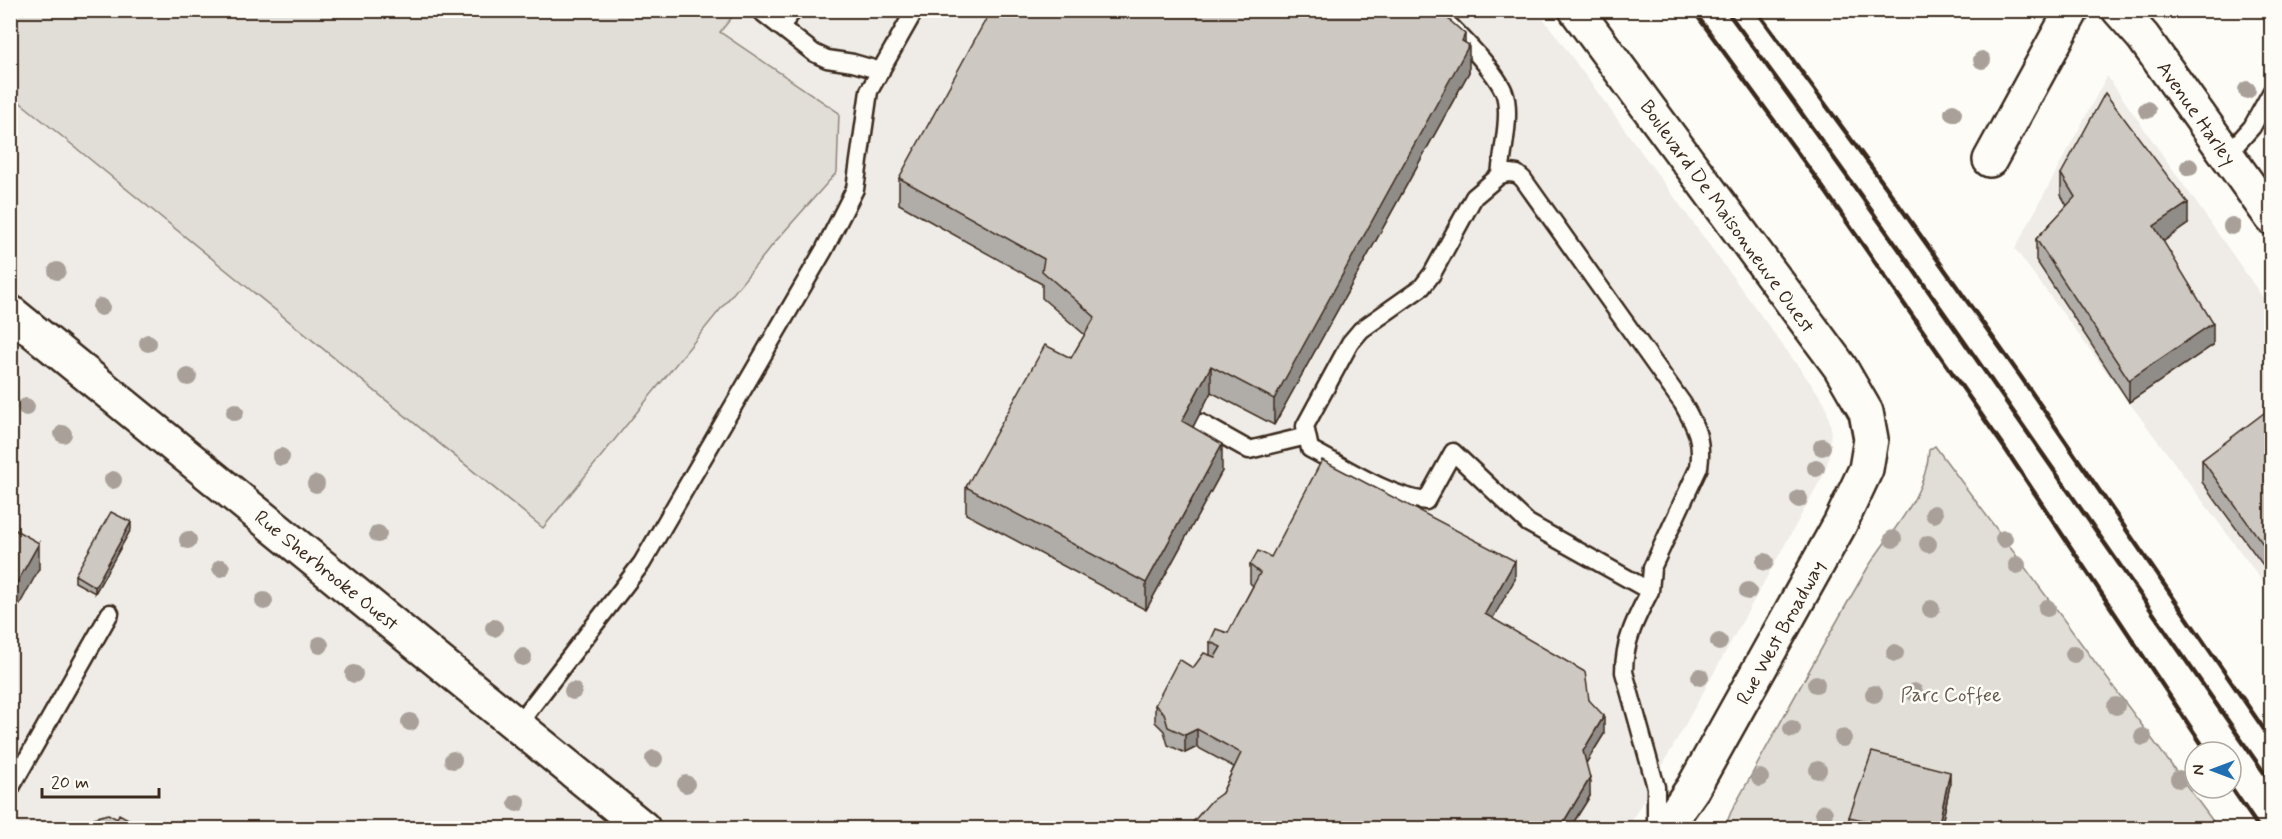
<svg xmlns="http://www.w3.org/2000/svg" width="2282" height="839" font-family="Mynerve,sans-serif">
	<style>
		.built { fill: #efece7 }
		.green { fill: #e1ded7; stroke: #8e847a; stroke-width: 1.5 }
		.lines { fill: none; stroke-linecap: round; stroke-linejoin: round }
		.lane-casing { stroke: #3b2a1e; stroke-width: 21 }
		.street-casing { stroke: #3b2a1e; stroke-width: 38 }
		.secondary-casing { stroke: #3b2a1e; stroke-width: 38 }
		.lane { stroke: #fdfcf7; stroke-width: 16 }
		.street { stroke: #fdfcf7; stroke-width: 33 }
		.secondary { stroke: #fdfcf7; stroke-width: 33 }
		.rail { stroke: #3b2a1e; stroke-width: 4.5 }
		.tree { fill: #a9a199 }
		.wall { fill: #b0aca7; stroke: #3b2a1e; stroke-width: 1.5 }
		.shaded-wall { fill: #908c88; stroke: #3b2a1e; stroke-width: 1.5 }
		.building { fill: #cdc8c2; stroke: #3b2a1e; stroke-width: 1.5 }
		.labels { text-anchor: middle; stroke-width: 5; stroke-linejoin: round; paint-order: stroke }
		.street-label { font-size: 20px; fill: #3b2a1e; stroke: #fdfcf7 }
		.park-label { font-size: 20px; fill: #64574c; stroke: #fdfcf7 }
	</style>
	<rect width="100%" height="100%" fill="#fdfcf7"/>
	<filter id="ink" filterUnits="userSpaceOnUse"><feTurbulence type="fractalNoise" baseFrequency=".0167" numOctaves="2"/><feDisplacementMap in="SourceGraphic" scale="12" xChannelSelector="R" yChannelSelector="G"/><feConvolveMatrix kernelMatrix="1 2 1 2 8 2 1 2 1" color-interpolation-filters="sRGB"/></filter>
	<g filter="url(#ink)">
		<!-- built -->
		<path class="built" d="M10 11H1538L1825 403 1831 428 1829 458 1824 474 1628 828H11Z
			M2107 76 2271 309V593L2015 249Z"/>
		<!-- green -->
		<path class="green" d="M10 11H737L720 32 839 113 837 172 775 242 543 528 11 95Z
			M1935 446 2218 828H1729L1727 822 1731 812C1776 731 1820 649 1867 569 1891 530 1926 498 1929 450Z"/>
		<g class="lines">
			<!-- lane casing -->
			<g class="lane-casing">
				<path id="lane" d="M759 10 814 53 827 59 853 63 881 71
					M1435 10C1454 30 1494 68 1504 92 1512 112 1502 153 1500 175
					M780 27 794 10
					M2227 155 2252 127 2272 91
					M1201 423 1249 450 1307 436
					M1650 591 1652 568 1699 467C1703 440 1696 427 1683 404L1523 179 1517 174 1509 173 1500 175 1474 197 1432 274 1422 287 1361 330 1350 343 1305 426 1310 449C1343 466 1389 497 1426 501L1453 452 1528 523 1650 591C1636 618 1624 641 1624 672L1656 787V828
					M516 727 642 563 824 250 855 189 869 91 915 10
					M10 789 110 613"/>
			</g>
			<!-- street casing -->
			<g class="street-casing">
				<path id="street" d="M2119 10 2143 37 2272 218
					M1990 160 2072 10"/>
			</g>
			<!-- secondary casing -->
			<g class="secondary-casing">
				<path id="secondary" d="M1576 10 1840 367 1866 412 1871 439 1866 469 1840 524 1693 788 1665 828
					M10 312 643 828"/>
			</g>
			<!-- lane -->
			<use href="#lane" class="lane"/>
			<!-- street -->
			<use href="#street" class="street"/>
			<!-- secondary -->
			<use href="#secondary" class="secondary"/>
			<!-- rail -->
			<path class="rail" d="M1693 10 1819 182 2006 450 2207 752
				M1726 10C1914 264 2091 525 2272 784
				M1756 10 1886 187 2021 377 2272 741
				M2231 787 2259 828"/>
		</g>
		<!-- trees -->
		<g class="tree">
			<circle cx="1982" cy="60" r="9"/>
			<circle cx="2247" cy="90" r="9"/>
			<circle cx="2147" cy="110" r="9"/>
			<circle cx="1953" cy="113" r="9"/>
			<circle cx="2189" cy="167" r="9"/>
			<circle cx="2232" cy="226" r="9"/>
			<circle cx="57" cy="271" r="9"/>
			<circle cx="101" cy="307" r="9"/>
			<circle cx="148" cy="343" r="9"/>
			<circle cx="188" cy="377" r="9"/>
			<circle cx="26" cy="407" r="9"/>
			<circle cx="235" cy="412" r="9"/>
			<circle cx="63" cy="434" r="9"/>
			<circle cx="1822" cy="447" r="9"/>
			<circle cx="281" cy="457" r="9"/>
			<circle cx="1816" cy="468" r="9"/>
			<circle cx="113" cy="480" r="9"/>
			<circle cx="316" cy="484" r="9"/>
			<circle cx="1799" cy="499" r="9"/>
			<circle cx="1934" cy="514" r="9"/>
			<circle cx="378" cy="534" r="9"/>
			<circle cx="1893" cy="539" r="9"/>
			<circle cx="2004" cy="539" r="9"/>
			<circle cx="188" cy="540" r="9"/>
			<circle cx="1928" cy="544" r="9"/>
			<circle cx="1765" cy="562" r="9"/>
			<circle cx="2017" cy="565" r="9"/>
			<circle cx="221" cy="568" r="9"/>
			<circle cx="1748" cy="591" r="9"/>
			<circle cx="264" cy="601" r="9"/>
			<circle cx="2047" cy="608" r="9"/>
			<circle cx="1931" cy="609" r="9"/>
			<circle cx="494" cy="628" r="9"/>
			<circle cx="1719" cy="642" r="9"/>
			<circle cx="320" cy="645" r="9"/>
			<circle cx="1895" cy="653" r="9"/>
			<circle cx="2074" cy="654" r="9"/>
			<circle cx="523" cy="657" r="9"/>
			<circle cx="354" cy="674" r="9"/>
			<circle cx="1700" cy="677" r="9"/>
			<circle cx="1816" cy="684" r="9"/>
			<circle cx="573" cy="691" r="9"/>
			<circle cx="1914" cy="692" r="9"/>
			<circle cx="1874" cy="694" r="9"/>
			<circle cx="2116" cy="706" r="9"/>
			<circle cx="410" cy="722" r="9"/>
			<circle cx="1792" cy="729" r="9"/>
			<circle cx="2143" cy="737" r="9"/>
			<circle cx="1843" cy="738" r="9"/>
			<circle cx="654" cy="759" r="9"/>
			<circle cx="453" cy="760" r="9"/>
			<circle cx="1818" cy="770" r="9"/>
			<circle cx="1760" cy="778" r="9"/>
			<circle cx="2179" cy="779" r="9"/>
			<circle cx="686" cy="784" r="9"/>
			<circle cx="517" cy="803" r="9"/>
			<circle cx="1824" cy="813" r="9"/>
		</g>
		<!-- wall -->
		<path class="wall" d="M1465 43 1469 72 1274 425 1211 392 1193 427 1222 471 1146 610 966 514V487L1071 358 1085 335 1042 298V284L899 204V178Z
			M2061 174 2188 224 2163 241 2213 345 2129 402 2036 260V239L2067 206 2061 195Z
			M2271 413V576L2202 482V460Z
			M131 529 95 593 75 582V575Z
			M1271 557 1515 579 1492 618 1589 700 1604 734 1586 763 1590 796 1570 828H1191L1222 793 1234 767 1197 747 1185 753 1168 745 1164 731 1155 722V705L1193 668 1210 655V642L1228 633 1253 586 1250 583V565Z
			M1950 785 1941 828H1849V817Z"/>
		<!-- shaded-wall -->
		<path class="shaded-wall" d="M1465 34V51L1469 45V72L1274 425V399Z
			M2188 203V224L2154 248V226Z
			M2213 323V345L2129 402V380Z
			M1211 366V392L1182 448V421Z
			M1222 444V471L1146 610V583Z
			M131 522V529L95 593V587Z
			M39 543V569L10 622V595Z
			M1515 561V579L1485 632V614Z
			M1604 716V734L1583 768V751Z
			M1197 729V747L1185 753V735Z
			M1950 772V785L1941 828H1938Z
			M1590 778V796L1570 828H1560Z"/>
		<!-- building -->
		<path class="building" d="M991 10H1438L1465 34 1462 41 1469 45 1274 399 1211 366 1182 421 1222 444 1146 583 966 487 1045 345 1071 358 1095 317 1042 271 1044 259 899 178Z
			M2105 93 2188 203 2154 226 2213 323 2129 380 2036 239 2075 197 2061 174Z
			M2268 410 2271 413V555L2202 460Z
			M1322 460 1515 561 1485 614 1585 672 1589 700 1604 716 1583 751 1590 778 1560 828H1191L1193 822 1211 801 1222 793 1241 753 1197 729 1185 735 1168 727 1164 713 1155 705 1179 659 1193 668 1204 653 1215 657 1221 647 1210 642 1216 629 1228 633 1260 573 1250 565 1258 551 1271 557Z
			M111 512 131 522 95 587 75 575Z
			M10 527 39 543 10 595Z
			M1872 752 1950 772 1938 828H1900L1849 817Z
			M108 814 117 819 119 814 145 828H89L94 818Z"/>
	</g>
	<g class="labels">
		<!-- street labels -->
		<g class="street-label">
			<text transform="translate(2197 113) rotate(55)" y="7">Avenue Harley</text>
			<text transform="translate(1728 216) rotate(54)" y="7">Boulevard De Maisonneuve Ouest</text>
			<text transform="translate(327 570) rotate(39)" y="7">Rue Sherbrooke Ouest</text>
			<text transform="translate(1780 632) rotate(-61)" y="7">Rue West Broadway</text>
		</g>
		<!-- park labels -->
		<g class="park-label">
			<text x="1951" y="701">Parc Coffee</text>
		</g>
	</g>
	<!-- margin -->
	<rect width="2282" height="839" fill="none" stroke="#fdfcf7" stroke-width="36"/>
	<rect x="18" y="18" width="2246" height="803" fill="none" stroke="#3b2a1e" stroke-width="2" filter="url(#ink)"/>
	<!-- north arrow -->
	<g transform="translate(2213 770) rotate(270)"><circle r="28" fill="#fdfcf7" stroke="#afa8a0" stroke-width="1.5"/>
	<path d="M0-4.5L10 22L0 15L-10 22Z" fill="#1f6fb2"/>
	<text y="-9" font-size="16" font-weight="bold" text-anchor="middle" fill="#3b2a1e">N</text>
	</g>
	<!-- scale -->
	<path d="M42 788v9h117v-9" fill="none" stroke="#3b2a1e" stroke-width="3"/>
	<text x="51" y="788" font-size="18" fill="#3b2a1e" stroke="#fdfcf7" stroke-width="4.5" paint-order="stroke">20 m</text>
</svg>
